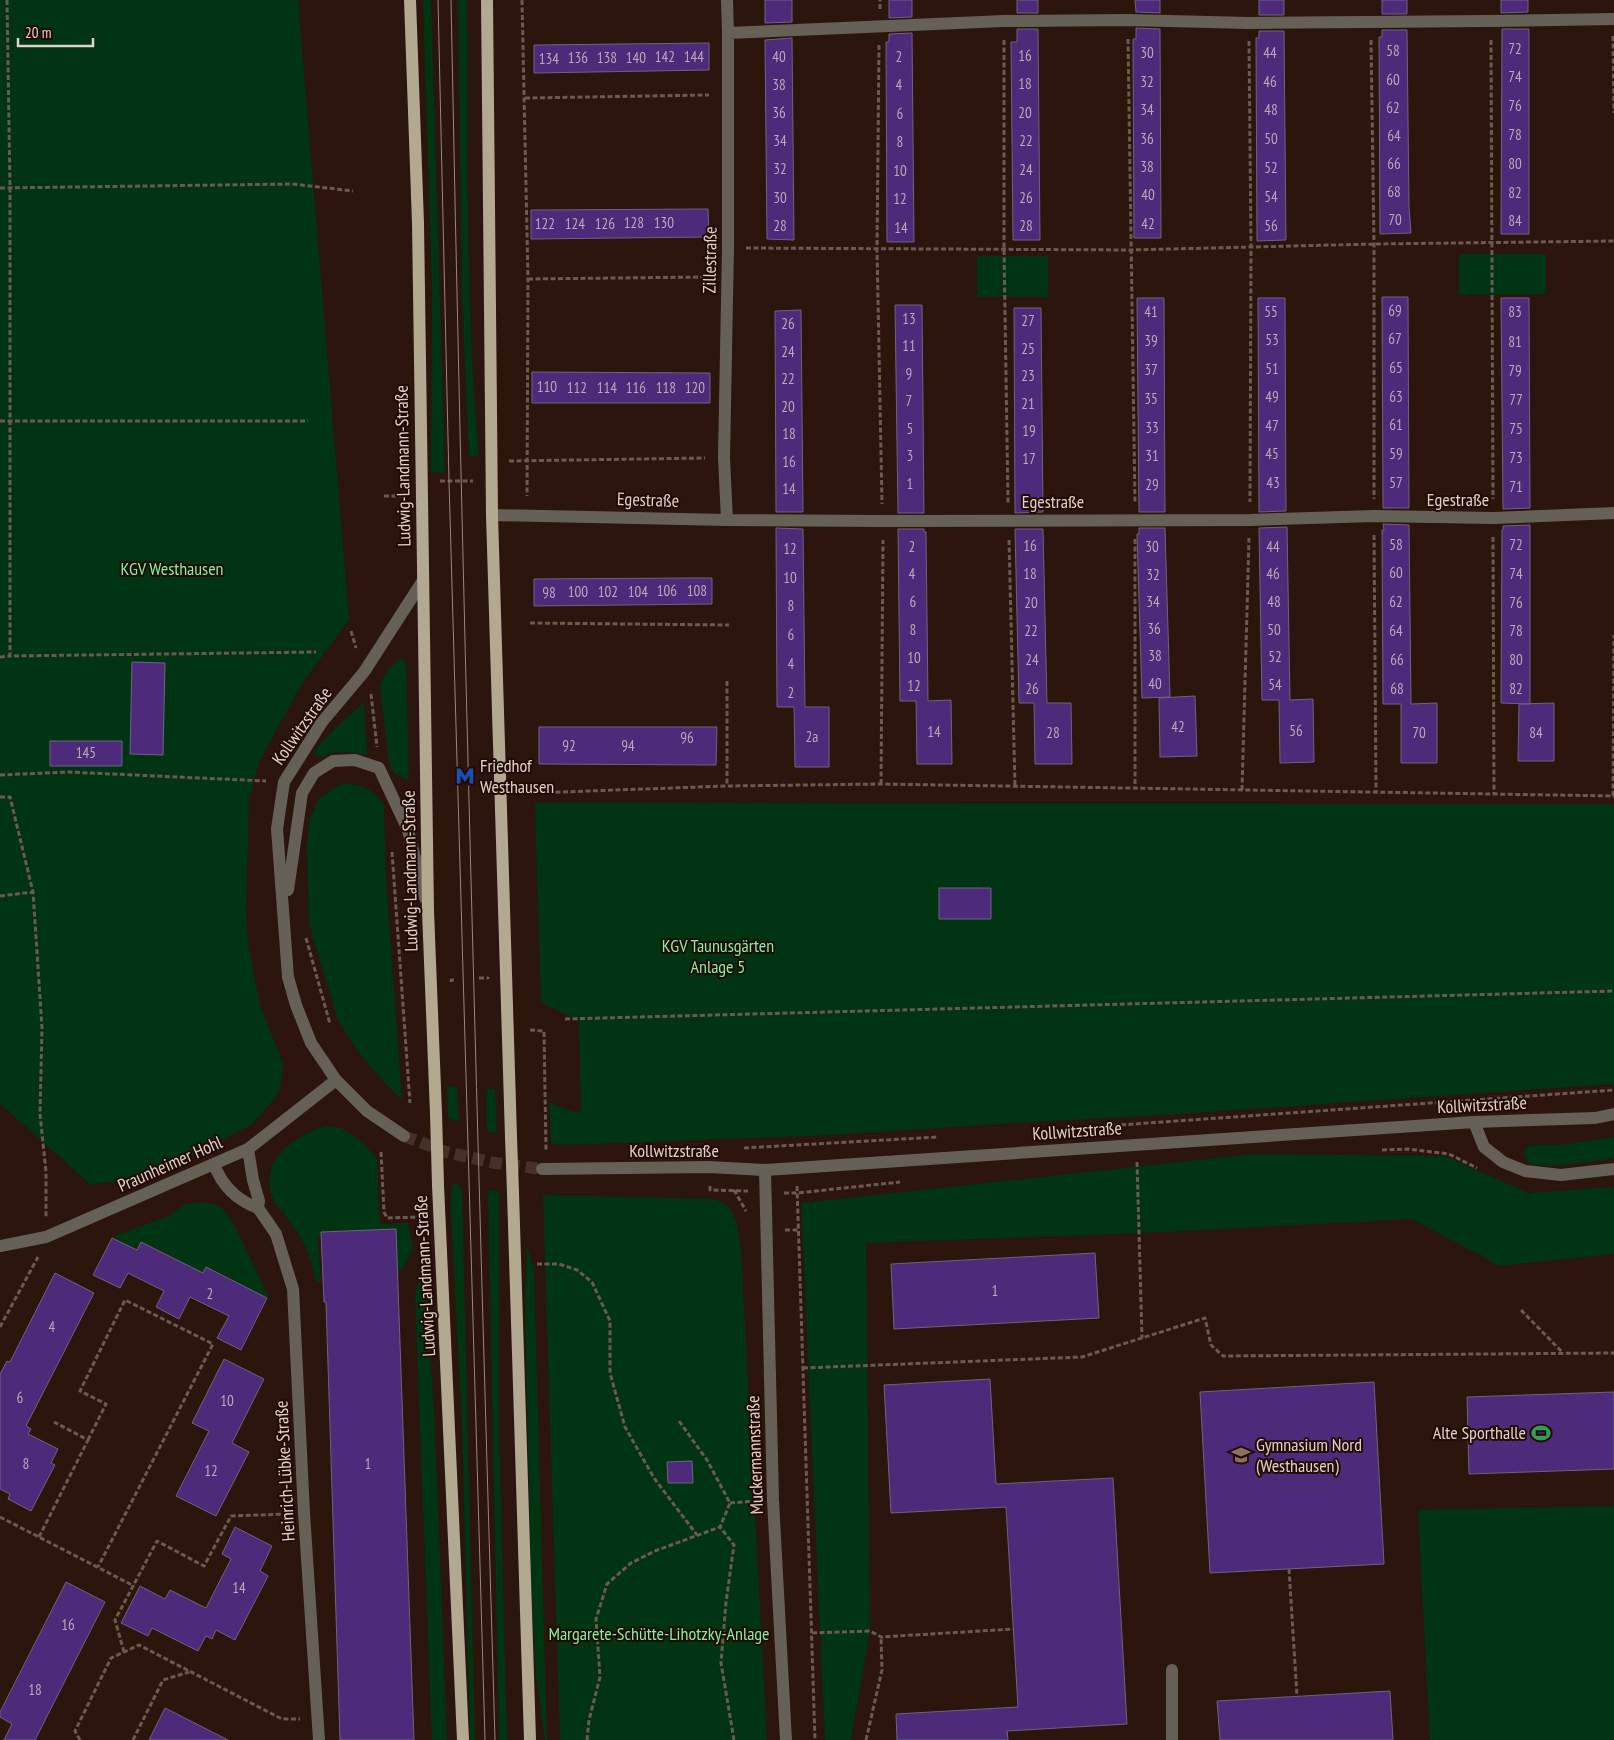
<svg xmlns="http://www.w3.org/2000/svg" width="1614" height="1740" font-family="'PT Sans Narrow',sans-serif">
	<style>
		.green { fill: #013412 }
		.building { fill: #4d2b7a; stroke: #6d647e }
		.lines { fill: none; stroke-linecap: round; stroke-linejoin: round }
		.minor-tunnel { stroke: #463128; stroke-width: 12; stroke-dasharray: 12 6; stroke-linecap: butt }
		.path { stroke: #6c5950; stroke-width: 3; stroke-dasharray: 5 2.5; stroke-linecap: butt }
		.minor { stroke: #666156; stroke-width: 12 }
		.major { stroke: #b3a991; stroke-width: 12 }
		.tram { stroke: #99877f; stroke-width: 1 }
		.major-bridge { stroke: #b3a991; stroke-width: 12 }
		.labels { text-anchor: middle; stroke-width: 4; stroke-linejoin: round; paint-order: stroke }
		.number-label { font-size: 15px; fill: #bca8b6 }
		.street-label { font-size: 18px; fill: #e1d1ca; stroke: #210b04 }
		.park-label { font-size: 18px; fill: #82f39b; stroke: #210b04 }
		.poi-label { font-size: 18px; fill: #e1d1ca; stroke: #210b04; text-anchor: start }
	</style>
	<rect width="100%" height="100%" fill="#2b150c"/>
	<!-- green -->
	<path class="green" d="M0 0H298L349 620 304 681 259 761 249 799 246 914 249 949 260 1005 283 1063 281 1084 276 1097 251 1125 191 1156 124 1181 90 1184 0 1104Z
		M423 0H431L445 473 431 472 432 289Z
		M458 0H467C468 152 465 305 479 456H469L462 294Z
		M1459 254H1546V294L1459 295Z
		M977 256H1048V297H977Z
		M402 658 406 664 409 780 395 774 389 764 380 686C383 675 391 664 402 658Z
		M364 702 367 755C351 752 336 749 322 757L317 756 314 751 337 726Z
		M344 783C362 785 375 789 384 806L386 880 402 1100 381 1079 359 1053 338 1020 313 939 309 920 307 846 310 818 318 800 330 790Z
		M535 803 1614 804V1084L1165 1115 1014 1123 833 1135 565 1145 551 1143 549 1102 567 1110 581 1113 579 1021 541 1002Z
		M457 1086 459 1122 448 1118 447 1087Z
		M486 1089H495L497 1133 487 1131Z
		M326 1126 341 1128 355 1137 365 1145 377 1159 380 1224 408 1223C409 1230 411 1236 412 1242 414 1256 402 1267 396 1278L376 1236 318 1238 321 1283 316 1281C313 1270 310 1258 306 1248 301 1237 292 1225 285 1215 281 1210 274 1203 272 1196 260 1158 294 1136 326 1126Z
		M1614 1137V1158C1595 1161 1549 1169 1532 1164 1526 1162 1525 1157 1524 1152L1527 1147 1534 1145H1560Z
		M1254 1154 1445 1156 1529 1193 1614 1187V1254L1500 1266 1412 1219 1167 1232 866 1243 870 1631 851 1740H825L801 1203Z
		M454 1182 462 1189 475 1740H470L462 1422 451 1215V1188Z
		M488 1190 499 1191V1431L507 1740H499Z
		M543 1195 715 1199 730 1207 736 1221 741 1249 767 1740H560Z
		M205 1202 220 1206 232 1220 269 1297 260 1300 234 1286 236 1281 212 1269 209 1274 202 1271 196 1281 170 1268 175 1258 150 1246 147 1251 135 1245 131 1253 112 1244 117 1235 166 1217 186 1204Z
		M527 1244 534 1269 547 1740H545L536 1675 531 1587 525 1301Z
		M422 1272H424L425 1275 435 1429 447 1740H432L415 1296 416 1289Z
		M1614 1506V1740H1430L1418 1510Z"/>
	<!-- building -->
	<path class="building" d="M765 0H792V22L765 23Z
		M889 0H912V17L889 18Z
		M1017 0H1038V13H1017Z
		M1135 0H1160V13L1136 12Z
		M1259 0H1284V15H1259Z
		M1382 0H1407V14H1382Z
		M1501 0H1528V12L1501 13Z
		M1136 28 1160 29 1161 238H1134L1133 39H1136Z
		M1017 29H1038L1040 240H1013L1011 42H1017Z
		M1502 29H1529V234H1501Z
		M1382 30H1407L1409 207 1411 233 1380 234 1379 37H1382Z
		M1259 31H1284L1286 240 1257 241 1256 38H1259Z
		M912 33 914 242H887L886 42H889V34Z
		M792 38 794 240 767 239 765 40Z
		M709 43V70L534 73V45Z
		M708 209 709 237 531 239V210Z
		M1382 297H1408L1409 508H1383Z
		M1137 298H1164L1165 512H1139Z
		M1258 298H1285L1286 511 1259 512Z
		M1501 298H1529L1530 508 1503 509Z
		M895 305H922L924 513H898Z
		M1014 308H1041L1043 512 1015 513Z
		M801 310 803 512H776L775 311Z
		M532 372 710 373V403H532Z
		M1383 524 1409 525 1411 704 1437 703V763H1401V704H1383L1382 530H1384Z
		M1530 525V704L1501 703 1502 530H1503V526Z
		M1287 527 1290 700 1313 699 1314 762 1280 763 1279 700H1262L1259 528Z
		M776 528 803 529 805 707H829V767H795L794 707H777Z
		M1139 528H1165L1170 697 1142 698 1137 534H1139Z
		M898 529H924V532H926L928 701 951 700 952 764H917L916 701H900Z
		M1015 529H1043L1047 703H1071L1072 764H1035L1034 703H1019Z
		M682 578H712V604L534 606V579Z
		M132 662 165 663 163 755 130 754Z
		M1195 696 1197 756 1160 757 1159 698Z
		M1554 703V761H1518L1519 704Z
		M539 727H717L716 765 539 764Z
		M50 741H122V766H50Z
		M939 888H991V919H939Z
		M396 1229 414 1740H340L326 1302H324L321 1232Z
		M112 1238 137 1250 141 1242 203 1273 206 1267 267 1298 241 1350 217 1338 229 1316 190 1297 179 1319 156 1307 164 1291 128 1273 120 1288 93 1275Z
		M1095 1253 1099 1318 894 1329 891 1264Z
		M55 1273 94 1293 26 1426 31 1429 28 1434 58 1449 51 1463 55 1465 31 1511 8 1499 10 1494 0 1489V1374L7 1361 10 1362Z
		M224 1359 264 1379 232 1443 249 1452 216 1516 176 1496 209 1431 192 1423Z
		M990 1379 996 1484 1113 1478 1127 1724 1007 1731 1008 1740H897L896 1714 1018 1707 1006 1507 891 1513 884 1385Z
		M1374 1382 1384 1564 1210 1573 1200 1392Z
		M1614 1392V1469L1469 1474 1467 1397Z
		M692 1461 693 1483H668L667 1462Z
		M235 1527 272 1546 260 1571 268 1576 235 1640 216 1630 212 1639 206 1636 198 1651 152 1628 148 1636 121 1623 140 1586 165 1599 170 1590 206 1608 231 1559 222 1554Z
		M66 1582 105 1602 35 1740H4L12 1724 0 1717V1712Z
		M1390 1691 1393 1740H1220L1217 1701Z
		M165 1708 175 1713 228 1740H149Z"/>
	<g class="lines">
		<!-- minor-tunnel -->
		<path class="minor-tunnel" d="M404 1136 446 1152 495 1163 542 1169"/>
		<!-- path -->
		<path class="path" d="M7 0 10 188V656L316 652
			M522 0 528 279 527 496
			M880 9V0
			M1613 36 1614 113
			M1128 39 1135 503
			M1004 40V249L1008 503
			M1371 40 1374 244V499
			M1491 40 1493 499
			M1249 41 1251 247 1250 502
			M879 45 877 249 882 504
			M525 98 709 95
			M0 188 293 184 353 191
			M746 248 1130 250 1374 244 1614 241
			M528 279 709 277
			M0 421H308
			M509 461 705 458
			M440 481H473
			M384 496H403
			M1374 535 1376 792
			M1493 537 1494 794
			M1135 539V789
			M1009 540 1015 786
			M530 623 729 625
			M351 631 356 648
			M0 657 10 656
			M727 681V786
			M371 694 377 747
			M0 775 68 772 266 781
			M881 784 883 540
			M1242 790 1249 538
			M533 793 727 786 881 784 1614 796
			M1613 796 1614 635
			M0 797H10L33 892 42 1028 40 1114 46 1172V1218
			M392 852 410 1103
			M0 896 33 892
			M306 938 330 1024
			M479 978H488V979
			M451 982V980H456
			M565 1019 1614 991
			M530 1030 544 1031 546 1150
			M1106 1126 1614 1090
			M744 1148 938 1137
			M1382 1150 1408 1149 1449 1154 1477 1168
			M381 1152 384 1212 387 1218 421 1217
			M1137 1162 1142 1338
			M710 1186V1190L748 1191
			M797 1186 815 1740
			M734 1190 746 1211
			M784 1193H797L900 1182
			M785 1230H799
			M537 1264H559L577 1270 592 1282 610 1321V1373L625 1427 654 1478 697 1535
			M1521 1310 1563 1353
			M0 1327 38 1257
			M803 1368 1082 1357 1205 1318 1211 1345 1223 1356 1614 1353
			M679 1421 707 1460 730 1503 720 1527 734 1545 726 1602 721 1663 734 1740
			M88 1440 106 1404 80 1391 125 1300 213 1344 98 1567
			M730 1503 755 1501
			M0 1517 134 1586
			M39 1537 88 1440 54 1422
			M1289 1569 1297 1696
			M812 1633 870 1631 881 1637 1013 1629
			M124 1652 115 1620 157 1541 204 1566 231 1516 286 1514
			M80 1740 75 1731 111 1658 139 1645 282 1719H300
			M133 1740 163 1680 189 1672
			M587 1740 589 1720 600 1677 596 1619 607 1584 631 1563 655 1551 720 1527
			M866 1740 882 1670 881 1637"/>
		<!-- minor -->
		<path class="minor" d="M727 0 728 33V248L724 458 727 520
			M728 33 1004 21 1127 20 1249 23 1491 21 1614 19
			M492 515 727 520 883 521 1250 520 1374 516 1493 518 1614 513
			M288 890 302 793 314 773 333 761 355 760 379 768 408 830 425 898
			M1474 1122 1484 1147 1503 1162 1525 1171 1561 1175 1614 1169
			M404 1136 367 1111 336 1080 311 1043 296 1005 288 977 277 829 284 782 322 722 364 672 422 582
			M214 1164C222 1186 236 1200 258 1208L259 1201 253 1180 248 1149
			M542 1169 709 1167 765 1170 796 1168 1474 1122 1595 1118 1614 1114
			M765 1170 773 1500 786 1740
			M258 1208 276 1234 293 1289 304 1513 319 1740
			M0 1246 46 1237 248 1149 336 1080
			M1172 1670V1740"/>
		<!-- major -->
		<path class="major" d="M410 0 418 223 428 911 436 1113
			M487 0 492 515 511 1137
			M438 1185 463 1740
			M513 1193 530 1740"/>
		<!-- tram -->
		<path class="tram" d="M438 0 449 481 485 1740
			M451 0C462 580 478 1160 495 1740"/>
		<!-- major-bridge -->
		<path class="major-bridge" d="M436 1113 438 1185
			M511 1137 513 1193"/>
	</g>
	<!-- icons -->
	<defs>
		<g id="metro-bare" transform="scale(1.5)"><path d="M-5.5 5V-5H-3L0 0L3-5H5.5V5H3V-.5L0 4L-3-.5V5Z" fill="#1a4fb4" stroke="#210b04" stroke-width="2.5" paint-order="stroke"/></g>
		<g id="stadium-bare" transform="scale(1.5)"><path d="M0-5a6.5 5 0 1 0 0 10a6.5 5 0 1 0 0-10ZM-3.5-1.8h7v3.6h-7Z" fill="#2e9e5b" stroke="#210b04" stroke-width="2.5" paint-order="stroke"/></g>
		<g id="school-bare" transform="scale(1.5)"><path d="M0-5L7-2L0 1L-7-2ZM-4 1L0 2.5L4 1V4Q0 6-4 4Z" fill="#8d6e63" stroke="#210b04" stroke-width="2.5" paint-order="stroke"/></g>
	</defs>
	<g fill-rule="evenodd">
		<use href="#metro-bare" x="465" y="776"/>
		<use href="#stadium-bare" x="1541" y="1433"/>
		<use href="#school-bare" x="1241" y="1455"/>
	</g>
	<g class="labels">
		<!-- number labels -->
		<g class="number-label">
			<text x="1515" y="54">72</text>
			<text x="1393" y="56">58</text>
			<text x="1147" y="58">30</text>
			<text x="1270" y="58">44</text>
			<text x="1025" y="61">16</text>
			<text x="665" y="62">142</text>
			<text x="694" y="62">144</text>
			<text x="779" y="62">40</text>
			<text x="899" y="62">2</text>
			<text x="578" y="63">136</text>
			<text x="607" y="63">138</text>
			<text x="636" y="63">140</text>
			<text x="549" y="64">134</text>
			<text x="1515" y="82">74</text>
			<text x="1393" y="85">60</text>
			<text x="1147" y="87">32</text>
			<text x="1270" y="87">46</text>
			<text x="1025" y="89">18</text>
			<text x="779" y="90">38</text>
			<text x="899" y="90">4</text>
			<text x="1515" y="111">76</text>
			<text x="1393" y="113">62</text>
			<text x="1147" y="115">34</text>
			<text x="1271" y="115">48</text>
			<text x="779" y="118">36</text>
			<text x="1025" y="118">20</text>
			<text x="900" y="119">6</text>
			<text x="1515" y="140">78</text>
			<text x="1394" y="141">64</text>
			<text x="1147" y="144">36</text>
			<text x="1271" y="144">50</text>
			<text x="780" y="146">34</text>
			<text x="1026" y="146">22</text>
			<text x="900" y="147">8</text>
			<text x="1394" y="169">66</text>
			<text x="1515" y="169">80</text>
			<text x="1147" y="172">38</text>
			<text x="1271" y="173">52</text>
			<text x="780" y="174">32</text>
			<text x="1026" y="175">24</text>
			<text x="900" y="176">10</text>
			<text x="1394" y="197">68</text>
			<text x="1515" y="198">82</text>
			<text x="1148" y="200">40</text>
			<text x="1271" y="202">54</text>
			<text x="780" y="203">30</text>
			<text x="1026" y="203">26</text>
			<text x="900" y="204">12</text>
			<text x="1395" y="225">70</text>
			<text x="1515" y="226">84</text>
			<text x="634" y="228">128</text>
			<text x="664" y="228">130</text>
			<text x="545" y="229">122</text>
			<text x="575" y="229">124</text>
			<text x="605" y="229">126</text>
			<text x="1148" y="229">42</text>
			<text x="780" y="231">28</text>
			<text x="1026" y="231">28</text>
			<text x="1271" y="231">56</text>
			<text x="901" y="233">14</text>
			<text x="1395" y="316">69</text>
			<text x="1151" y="317">41</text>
			<text x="1271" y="317">55</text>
			<text x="1515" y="317">83</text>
			<text x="909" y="324">13</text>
			<text x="1028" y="326">27</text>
			<text x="788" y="329">26</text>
			<text x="1395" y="344">67</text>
			<text x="1272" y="345">53</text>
			<text x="1151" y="346">39</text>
			<text x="1515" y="347">81</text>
			<text x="909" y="351">11</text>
			<text x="1028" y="354">25</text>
			<text x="788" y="357">24</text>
			<text x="1396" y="373">65</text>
			<text x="1272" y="374">51</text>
			<text x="1151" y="375">37</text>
			<text x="1515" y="376">79</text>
			<text x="909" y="379">9</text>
			<text x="1028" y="381">23</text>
			<text x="788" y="384">22</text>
			<text x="547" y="392">110</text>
			<text x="577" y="393">112</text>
			<text x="607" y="393">114</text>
			<text x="636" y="393">116</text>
			<text x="666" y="393">118</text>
			<text x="695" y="393">120</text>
			<text x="1272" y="402">49</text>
			<text x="1396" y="402">63</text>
			<text x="1151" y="404">35</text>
			<text x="1516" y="405">77</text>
			<text x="909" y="406">7</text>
			<text x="1028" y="409">21</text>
			<text x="788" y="412">20</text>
			<text x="1396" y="430">61</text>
			<text x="1272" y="431">47</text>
			<text x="1152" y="433">33</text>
			<text x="910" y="434">5</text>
			<text x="1516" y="434">75</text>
			<text x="1029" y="436">19</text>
			<text x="789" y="439">18</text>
			<text x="1272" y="459">45</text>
			<text x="1396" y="459">59</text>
			<text x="910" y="461">3</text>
			<text x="1152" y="461">31</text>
			<text x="1516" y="463">73</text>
			<text x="1029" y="464">17</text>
			<text x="789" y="467">16</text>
			<text x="1273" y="488">43</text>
			<text x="1396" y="488">57</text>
			<text x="910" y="489">1</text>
			<text x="1152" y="490">29</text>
			<text x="1516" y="492">71</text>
			<text x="789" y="494">14</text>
			<text x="1396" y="550">58</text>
			<text x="1516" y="550">72</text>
			<text x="1030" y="551">16</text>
			<text x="912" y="552">2</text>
			<text x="1152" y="552">30</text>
			<text x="1273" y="552">44</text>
			<text x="790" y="554">12</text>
			<text x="1396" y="578">60</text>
			<text x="912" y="579">4</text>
			<text x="1030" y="579">18</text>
			<text x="1273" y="579">46</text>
			<text x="1516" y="579">74</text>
			<text x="1153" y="580">32</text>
			<text x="790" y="583">10</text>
			<text x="667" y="596">106</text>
			<text x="697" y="596">108</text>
			<text x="578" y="597">100</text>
			<text x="608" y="597">102</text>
			<text x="638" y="597">104</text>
			<text x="549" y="598">98</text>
			<text x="913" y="607">6</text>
			<text x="1153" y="607">34</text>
			<text x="1274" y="607">48</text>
			<text x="1396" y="607">62</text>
			<text x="1031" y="608">20</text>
			<text x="1516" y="608">76</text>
			<text x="791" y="611">8</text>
			<text x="1154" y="634">36</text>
			<text x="913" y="635">8</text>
			<text x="1274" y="635">50</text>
			<text x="1031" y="636">22</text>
			<text x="1396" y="636">64</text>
			<text x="1516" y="636">78</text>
			<text x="791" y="640">6</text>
			<text x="1155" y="661">38</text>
			<text x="1275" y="662">52</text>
			<text x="914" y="663">10</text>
			<text x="1032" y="665">24</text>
			<text x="1397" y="665">66</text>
			<text x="1516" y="665">80</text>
			<text x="791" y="669">4</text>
			<text x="1155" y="689">40</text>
			<text x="1275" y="690">54</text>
			<text x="914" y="691">12</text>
			<text x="1032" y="694">26</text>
			<text x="1397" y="694">68</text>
			<text x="1516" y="694">82</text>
			<text x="791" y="698">2</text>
			<text x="1178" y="732">42</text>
			<text x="1296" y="736">56</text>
			<text x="934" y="737">14</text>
			<text x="1053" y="738">28</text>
			<text x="1419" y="738">70</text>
			<text x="1536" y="738">84</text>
			<text x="812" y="742">2a</text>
			<text x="687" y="743">96</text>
			<text x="569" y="751">92</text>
			<text x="628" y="751">94</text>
			<text x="86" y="758">145</text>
			<text x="995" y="1296">1</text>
			<text x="210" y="1299">2</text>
			<text x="52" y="1332">4</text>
			<text x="20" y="1403">6</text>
			<text x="227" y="1406">10</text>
			<text x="26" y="1469">8</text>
			<text x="368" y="1469">1</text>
			<text x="211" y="1476">12</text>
			<text x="239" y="1593">14</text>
			<text x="68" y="1630">16</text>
			<text x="35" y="1695">18</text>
		</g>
		<!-- street labels -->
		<g class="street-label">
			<text transform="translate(710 260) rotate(-89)" y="6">Zillestraße</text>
			<text transform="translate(403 466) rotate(-91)" y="6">Ludwig-Landmann-Straße</text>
			<text transform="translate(648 500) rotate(2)" y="6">Egestraße</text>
			<text x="1458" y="506">Egestraße</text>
			<text x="1053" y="508">Egestraße</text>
			<text transform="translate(302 726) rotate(-55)" y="6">Kollwitzstraße</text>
			<text transform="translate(410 871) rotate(-91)" y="6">Ludwig-Landmann-Straße</text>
			<text transform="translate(1482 1105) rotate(-3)" y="6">Kollwitzstraße</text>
			<text transform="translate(1077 1131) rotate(-4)" y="6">Kollwitzstraße</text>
			<text x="674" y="1157">Kollwitzstraße</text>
			<text transform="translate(170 1164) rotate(-24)" y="6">Praunheimer Hohl</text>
			<text transform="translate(425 1276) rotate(-93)" y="6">Ludwig-Landmann-Straße</text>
			<text transform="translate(755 1455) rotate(-92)" y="6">Muckermannstraße</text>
			<text transform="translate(285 1471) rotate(-93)" y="6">Heinrich-Lübke-Straße</text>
		</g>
		<!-- park labels -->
		<g class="park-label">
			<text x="172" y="575">KGV Westhausen</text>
			<text x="718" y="952">KGV Taunusgärten<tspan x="718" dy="21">Anlage 5</tspan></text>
			<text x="659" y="1640">Margarete-Schütte-Lihotzky-Anlage</text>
		</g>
		<!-- poi labels -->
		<g class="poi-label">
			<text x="480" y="772">Friedhof<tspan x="480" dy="21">Westhausen</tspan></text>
			<text x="1526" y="1439" text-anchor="end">Alte Sporthalle</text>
			<text x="1256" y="1451">Gymnasium Nord<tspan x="1256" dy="21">(Westhausen)</tspan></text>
		</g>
	</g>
	<!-- scale -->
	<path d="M18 38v8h75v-8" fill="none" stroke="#e1d1ca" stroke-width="2.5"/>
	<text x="25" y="38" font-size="15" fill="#e1d1ca" stroke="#210b04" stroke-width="4" paint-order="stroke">20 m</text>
</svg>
